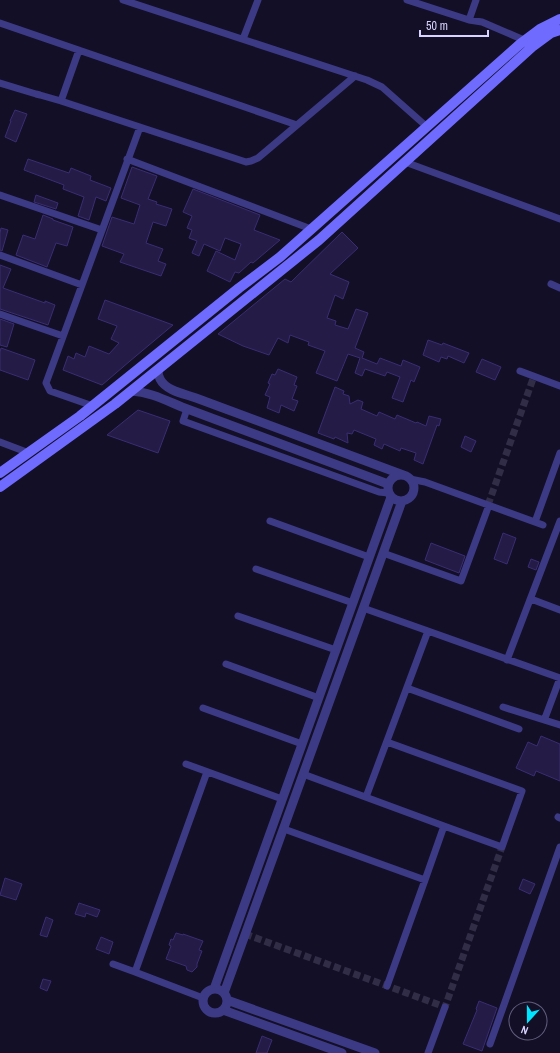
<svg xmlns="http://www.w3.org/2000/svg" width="560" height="1053" font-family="'Archivo Narrow',sans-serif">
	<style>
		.building { fill: #241b47; stroke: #3b2d73 }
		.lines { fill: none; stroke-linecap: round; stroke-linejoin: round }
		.minor-tunnel { stroke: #312d47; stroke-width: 7; stroke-dasharray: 7 3.5; stroke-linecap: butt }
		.minor { stroke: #3d3a85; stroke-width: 7 }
		.tertiary { stroke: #3d3a85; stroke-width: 9 }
		.secondary { stroke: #6f6bff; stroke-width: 10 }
	</style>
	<rect width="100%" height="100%" fill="#130f26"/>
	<!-- building -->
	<path class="building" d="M15 110 27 114 16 142 5 137 11 121H10Z
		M28 159 69 173 71 168 91 176 90 180 111 188 106 201 96 197 89 220 78 216 84 197 63 189 64 185 24 170Z
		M132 167 157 176 148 199 157 202 156 204 172 209 166 226 153 222 146 243 163 249 158 261 166 264 161 276 120 262 124 254 102 246 112 217 134 224 140 205 121 198Z
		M193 189 260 215 254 230 280 240 253 263 251 262 239 273 235 272 230 282 207 271 216 251 235 260 241 244 225 238 220 251 204 244 199 256 192 253 197 241 189 238 192 230 187 228 192 216 183 212Z
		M36 195 58 203 56 209 34 202Z
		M43 215 53 219V220L73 227 67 246 56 243 47 267 16 255 23 235 35 239Z
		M1 228 8 230 2 251 0 250V233Z
		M342 232 358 248 330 274 349 282 343 299 335 295 327 318 336 321 335 325 348 329 356 309 368 313 355 348 364 352 362 358 377 364 380 358 401 366 403 360 420 367 414 382 411 380 403 402 392 398 400 377 387 372 385 376 365 369 362 376 355 373 360 358 348 354 337 381 316 373 325 351 308 345 309 342 290 335 288 343 278 338 269 355 243 346 218 334 285 279 291 282Z
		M0 265 11 269 3 288 45 303V301L55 305 48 325 0 309Z
		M105 300 173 325 130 361 102 385 63 370 68 356 74 359 76 353 85 357 89 346 109 354 119 343 111 339 117 326 98 319Z
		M0 319 14 324 7 347 0 345Z
		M428 340 442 345 443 343 469 353 464 363 448 356 447 359 441 357 439 362 423 355Z
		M1 348 35 360 28 380 0 370V352Z
		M482 359 501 367 495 380 476 372Z
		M278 369 297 377 294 385 297 386 292 399 298 401 294 411 281 405 279 413 267 408 270 397 265 395 270 384 268 383 272 374 275 375Z
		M335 387 344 391 343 394 349 396 350 404 358 400 363 402 361 409 377 416 379 412 395 419 397 415 416 423 417 422 426 426 429 416 441 419 439 426 437 425 423 464 414 460 416 453 401 448 400 451 384 444 382 449 374 445 376 439 354 430 352 434 347 433 348 443 335 437 334 439 318 433Z
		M138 410 170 421 158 453 107 435Z
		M465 436 476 441 471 452 461 447Z
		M503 533 516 538 507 564 494 559Z
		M431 543 465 556 459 573 425 560Z
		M531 559 539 562 536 570 528 567Z
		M541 736 560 744V781L536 771 534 776 516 768 528 742 537 746Z
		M5 878 22 884 16 900 0 895Z
		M523 879 535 884 530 894 519 889Z
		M79 903 100 910 97 917 86 913 85 917 75 914Z
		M46 917 53 920 47 937 40 935Z
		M176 933 183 935V934L203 941 199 950 202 951 197 964V967L192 972 187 970 186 966 166 959 171 946 169 945 171 939 173 940Z
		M101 937 113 942 109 954 96 949Z
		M43 979 51 981 47 991 40 988Z
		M479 1001 497 1008 482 1051 463 1044 477 1010 476 1009Z
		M262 1036 272 1040 267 1053H256Z"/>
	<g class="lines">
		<!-- minor-tunnel -->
		<path class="minor-tunnel" d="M488 505 534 376
			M245 934 445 1007 502 847"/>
		<!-- minor -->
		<path class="minor" d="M123 0 367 80 382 87 426 126
			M407 0 469 20 482 22 524 40
			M469 20 476 0
			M0 23 297 125
			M243 39 258 0
			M0 83 36 94 40 95 61 101 246 162 251 161 258 158 355 76
			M61 101 79 50
			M127 159 311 229
			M405 162 560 219
			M0 195 102 230
			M0 255 82 285
			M551 284 560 288
			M0 314 63 336
			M520 371 560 386
			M93 406 50 391 46 383 140 127
			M187 409 183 421 379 492 388 493
			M0 442 29 453
			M410 479 425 482 543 525
			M270 521 369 557
			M535 522 560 453
			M383 553 461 581 489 505
			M256 569 353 603
			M531 599 560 610
			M363 608 428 631 366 797
			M238 616 336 650
			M428 631 560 678 545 718
			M507 660 560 521
			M226 664 319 698
			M407 688 519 729
			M503 707 560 725
			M203 708 302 744
			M387 742 522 791 502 847 444 826
			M186 764 282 799
			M558 817 560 818
			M284 829 425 880 444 826 303 774
			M113 964 135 972 207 772
			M135 972 203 998
			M387 986 425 880
			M490 1044 560 847
			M428 1053 445 1007"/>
		<!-- tertiary -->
		<path class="tertiary" d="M158 370C158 373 159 377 160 379 166 391 185 394 196 398L406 476
			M131 391C150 392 165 400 182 407L388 484
			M388 488a13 13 0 1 1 26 0a13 13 0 1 1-26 0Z
			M214 989 391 497
			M203 1001a12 12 0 1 1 24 0a12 12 0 1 1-24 0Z
			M224 993 402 501
			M227 1000 375 1053
			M223 1010 342 1053"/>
		<!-- secondary -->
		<path class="secondary" d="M0 473 80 416 239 288 280 257 520 44 540 29 560 19
			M0 487 115 404 319 240 532 47 551 33 560 30"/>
	</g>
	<!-- north arrow -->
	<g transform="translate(528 1021) rotate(201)"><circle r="19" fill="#130f26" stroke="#625e7d"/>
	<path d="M0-3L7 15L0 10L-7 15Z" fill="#00e5ff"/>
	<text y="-6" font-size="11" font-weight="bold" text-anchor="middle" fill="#d9d4ff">N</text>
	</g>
	<!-- scale -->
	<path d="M420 30v6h68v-6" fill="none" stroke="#d9d4ff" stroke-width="2"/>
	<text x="426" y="30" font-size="12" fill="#d9d4ff" stroke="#130f26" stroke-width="3" paint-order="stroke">50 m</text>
</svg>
